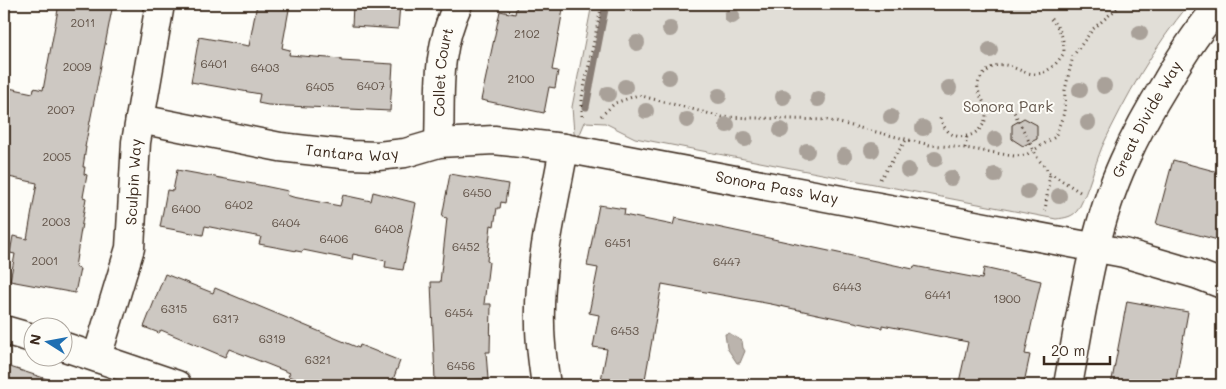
<svg xmlns="http://www.w3.org/2000/svg" width="1226" height="389" font-family="Mali,sans-serif">
	<style>
		.green { fill: #e1ded7; stroke: #8e847a }
		.water { fill: #bbb4ad; stroke: #887d74 }
		.lines { fill: none; stroke-linecap: round; stroke-linejoin: round }
		.stream { stroke: #887d74; stroke-width: 7 }
		.building { fill: #cdc8c2; stroke: #3b2a1e }
		.minor-casing { stroke: #3b2a1e; stroke-width: 31 }
		.path { stroke: #3b2a1e; stroke-width: 3; stroke-dasharray: 1 4; stroke-linecap: butt }
		.minor { stroke: #fdfcf7; stroke-width: 28 }
		.tree { fill: #a9a199 }
		.labels { text-anchor: middle; stroke-width: 4; stroke-linejoin: round; paint-order: stroke }
		.number-label { font-size: 12px; fill: #605247 }
		.street-label { font-size: 15px; fill: #3b2a1e; stroke: #fdfcf7 }
		.park-label { font-size: 15px; fill: #64574c; stroke: #fdfcf7 }
	</style>
	<rect width="100%" height="100%" fill="#fdfcf7"/>
	<filter id="ink" filterUnits="userSpaceOnUse"><feTurbulence type="fractalNoise" baseFrequency=".02" numOctaves="2"/><feDisplacementMap in="SourceGraphic" scale="10" xChannelSelector="R" yChannelSelector="G"/><feConvolveMatrix kernelMatrix="1 2 1 2 8 2 1 2 1" color-interpolation-filters="sRGB"/></filter>
	<g filter="url(#ink)">
		<!-- green -->
		<path class="green" d="M592 4H1189C1154 47 1126 96 1102 147 1094 167 1089 189 1079 208 1074 217 1065 218 1056 219L635 138 605 123 585 122 575 146 572 107Z"/>
		<!-- water -->
		<path class="water" d="M729 333 742 341 743 348 745 351 740 363H737L727 348 725 334Z"/>
		<g class="lines">
			<!-- stream -->
			<path class="stream" d="M586 107 606 4"/>
		</g>
		<!-- building -->
		<path class="building" d="M59 4H113L85 147H86L83 167H85L84 174 87 175 83 197 86 198 75 267 80 269 75 293 10 281 15 254 10 253 13 236 27 239 37 183 4 176V87L33 93 34 88 43 90Z
			M257 4H290L282 48 290 50 289 55 341 59V61L393 64 390 111 268 105 258 103 260 94 191 82 199 37 249 46Z
			M353 4H400L398 29 352 26Z
			M517 4H564L552 70 558 71 555 88 549 87 544 113 481 100 500 11 515 14Z
			M1024 118 1037 125V139L1023 146 1012 139V125Z
			M1173 160 1222 173V241L1156 224Z
			M177 170 264 186 288 191 287 195 293 197 340 206 343 195 371 201 373 192 416 203 403 270 385 267 386 261 353 254 352 260 303 250 302 252 259 244 261 237 205 226 203 235 160 227 167 190 173 191Z
			M450 174 508 184 505 203 501 202 500 208H497L494 226 491 225 487 261 489 262 484 304H491L490 352H486L488 379 435 381 431 282H440L447 218 442 217Z
			M599 205 625 209 624 215 673 225 675 218 913 269 914 266 982 279 984 268 1041 281 1025 354 1030 355 1024 383 1021 382 1020 385H974L959 382 968 342 882 325V328L771 304 662 284 644 385H600L607 349 593 347 599 315 589 313 598 268 587 266Z
			M165 274 213 293 215 288 359 348 360 345 400 361 391 385H311L288 376 290 373 229 349 225 357 161 330 159 333 144 327Z
			M1127 301 1188 312 1175 385H1111Z
			M4 365 56 382 55 385H4Z"/>
		<g class="lines">
			<!-- minor casing -->
			<g class="minor-casing">
				<g id="minor">
					<path id="s1" d="M140 119 280 147 351 155 378 156 405 153 439 143 494 140 564 148"/>
					<path id="s2" d="M439 143C441 91 435 54 458 4"/>
					<path d="M4 330 32 338"/>
					<path d="M62 346 177 385"/>
					<path id="s3" d="M97 357 130 248 136 142 160 4"/>
					<path id="s4" d="M546 385C543 365 540 345 540 325 538 265 554 206 564 148L1124 253 1196 274 1222 284"/>
					<path id="s5" d="M1068 385C1082 311 1092 231 1124 161 1136 134 1151 107 1167 81 1182 55 1200 27 1221 4"/>
				</g>
			</g>
			<!-- path -->
			<path class="path" d="M1012 108 1038 159 1050 173 1080 192
				M582 116V97L602 4
				M601 116 615 103 638 95 722 117 827 120 930 145 965 148 1014 156 1026 155 1055 137 1064 113 1065 90 1073 56 1093 29 1122 4
				M940 118C942 124 945 129 950 133 965 143 986 131 986 114 987 97 967 90 986 72 1012 46 1031 102 1064 53 1064 36 1060 28 1048 16
				M965 148 967 136
				M880 179 906 140
				M1045 211 1050 173"/>
			<!-- minor -->
			<use href="#minor" class="minor"/>
		</g>
		<!-- trees -->
		<g class="tree">
			<circle cx="732" cy="16" r="8"/>
			<circle cx="670" cy="29" r="8"/>
			<circle cx="1140" cy="33" r="8"/>
			<circle cx="637" cy="43" r="8"/>
			<circle cx="990" cy="50" r="8"/>
			<circle cx="669" cy="77" r="8"/>
			<circle cx="1104" cy="86" r="8"/>
			<circle cx="625" cy="87" r="8"/>
			<circle cx="949" cy="88" r="8"/>
			<circle cx="1080" cy="90" r="8"/>
			<circle cx="608" cy="94" r="8"/>
			<circle cx="719" cy="96" r="8"/>
			<circle cx="783" cy="97" r="8"/>
			<circle cx="818" cy="99" r="8"/>
			<circle cx="646" cy="111" r="8"/>
			<circle cx="891" cy="117" r="8"/>
			<circle cx="687" cy="120" r="8"/>
			<circle cx="1088" cy="123" r="8"/>
			<circle cx="727" cy="125" r="8"/>
			<circle cx="923" cy="128" r="8"/>
			<circle cx="781" cy="130" r="8"/>
			<circle cx="745" cy="139" r="8"/>
			<circle cx="995" cy="139" r="8"/>
			<circle cx="872" cy="150" r="8"/>
			<circle cx="807" cy="151" r="8"/>
			<circle cx="844" cy="156" r="8"/>
			<circle cx="935" cy="159" r="8"/>
			<circle cx="908" cy="170" r="8"/>
			<circle cx="995" cy="175" r="8"/>
			<circle cx="951" cy="178" r="8"/>
			<circle cx="1028" cy="192" r="8"/>
			<circle cx="1059" cy="196" r="8"/>
		</g>
	</g>
	<g class="labels">
		<!-- number labels -->
		<g class="number-label">
			<text x="83" y="27">2011</text>
			<text x="527" y="38">2102</text>
			<text x="214" y="68">6401</text>
			<text x="77" y="71">2009</text>
			<text x="265" y="72">6403</text>
			<text x="521" y="83">2100</text>
			<text x="371" y="90">6407</text>
			<text x="320" y="91">6405</text>
			<text x="61" y="114">2007</text>
			<text x="57" y="161">2005</text>
			<text x="477" y="197">6450</text>
			<text x="239" y="209">6402</text>
			<text x="186" y="213">6400</text>
			<text x="56" y="226">2003</text>
			<text x="286" y="227">6404</text>
			<text x="389" y="233">6408</text>
			<text x="334" y="243">6406</text>
			<text x="618" y="247">6451</text>
			<text x="466" y="251">6452</text>
			<text x="45" y="265">2001</text>
			<text x="727" y="266">6447</text>
			<text x="847" y="291">6443</text>
			<text x="938" y="299">6441</text>
			<text x="1007" y="303">1900</text>
			<text x="174" y="313">6315</text>
			<text x="459" y="317">6454</text>
			<text x="226" y="323">6317</text>
			<text x="625" y="335">6453</text>
			<text x="272" y="343">6319</text>
			<text x="318" y="364">6321</text>
			<text x="461" y="370">6456</text>
		</g>
		<!-- street labels -->
		<g class="street-label">
			<text dy="5" stroke="none"><textPath href="#s2" startOffset="71">Collet Court</textPath></text>
			<text dy="5" stroke="none"><textPath href="#s5" startOffset="279">Great Divide Way</textPath></text>
			<text dy="5" stroke="none"><textPath href="#s1" startOffset="215">Tantara Way</textPath></text>
			<text dy="5" stroke="none"><textPath href="#s3" startOffset="180">Sculpin Way</textPath></text>
			<text dy="5" stroke="none"><textPath href="#s4" startOffset="456">Sonora Pass Way</textPath></text>
		</g>
		<!-- park labels -->
		<g class="park-label">
			<text x="1008" y="112">Sonora Park</text>
		</g>
	</g>
	<!-- margin -->
	<rect width="1226" height="389" fill="none" stroke="#fdfcf7" stroke-width="20"/>
	<rect x="10" y="10" width="1206" height="369" fill="none" stroke="#3b2a1e" stroke-width="2" filter="url(#ink)"/>
	<!-- north arrow -->
	<g transform="translate(48 342) rotate(281)"><circle r="24" fill="#fdfcf7" stroke="#afa8a0"/>
	<path d="M0-4L9 19L0 12L-9 19Z" fill="#1f6fb2"/>
	<text y="-8" font-size="14" font-weight="bold" text-anchor="middle" fill="#3b2a1e">N</text>
	</g>
	<!-- scale -->
	<path d="M1044 356v8h66v-8" fill="none" stroke="#3b2a1e" stroke-width="2.5"/>
	<text x="1051" y="356" font-size="15" fill="#3b2a1e" stroke="#fdfcf7" stroke-width="4" paint-order="stroke">20 m</text>
</svg>
